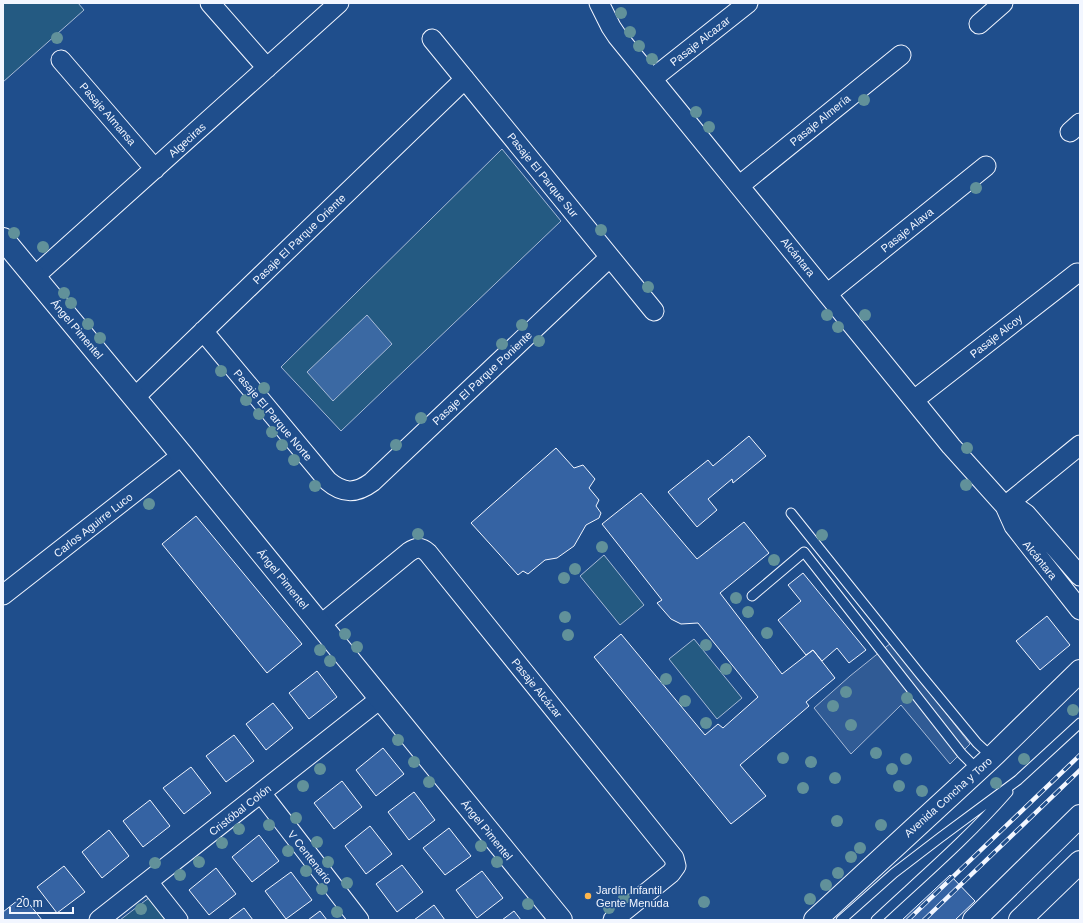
<svg xmlns="http://www.w3.org/2000/svg" width="1083" height="923" font-family="Arial,sans-serif">
	<style>
		.green { fill: #245a82; stroke: #a8bbd7 }
		.parking { fill: #305b95; stroke: #a8bbd7 }
		.water { fill: #3b69a3; stroke: #a8bbd7 }
		.building { fill: #3563a3; stroke: #f2f6ff }
		.lines { fill: none; stroke-linecap: round; stroke-linejoin: round }
		.service-casing { stroke: #f2f6ff; stroke-width: 11 }
		.minor-casing { stroke: #f2f6ff; stroke-width: 21 }
		.tertiary-casing { stroke: #f2f6ff; stroke-width: 24 }
		.primary-casing { stroke: #f2f6ff; stroke-width: 24 }
		.service { stroke: #1f4e8c; stroke-width: 9 }
		.minor { stroke: #1f4e8c; stroke-width: 19 }
		.tertiary { stroke: #1f4e8c; stroke-width: 22 }
		.primary { stroke: #1f4e8c; stroke-width: 22 }
		.rail-casing { stroke: #f2f6ff; stroke-width: 4.5 }
		.rail { stroke: #1f4e8c; stroke-width: 3; stroke-dasharray: 9; stroke-linecap: butt }
		.tree { fill: #61919a }
		.poi-dot { fill: #ffb74d; stroke: #1f4e8c; stroke-width: 1.5 }
		.labels { text-anchor: middle; stroke-width: 3; stroke-linejoin: round; paint-order: stroke }
		.street-label { font-size: 11px; fill: #f2f6ff; stroke: #1f4e8c }
		.poi-label { font-size: 11px; fill: #f2f6ff; stroke: #1f4e8c; text-anchor: start }
	</style>
	<rect width="100%" height="100%" fill="#1f4e8c"/>
	<!-- green -->
	<path class="green" d="M3 3H78L84 10 3 82Z
		M502 149 561 221 341 431 281 367Z
		M604 555 644 605 620 625 580 576Z
		M694 639 742 698 717 719 669 659Z
		M150 897 167 920H120Z"/>
	<!-- parking -->
	<path class="parking" d="M891 643 970 744 950 764 901 705 851 754 814 708 850 676Z"/>
	<!-- water -->
	<path class="water" d="M367 315 392 344 333 401 307 372Z"/>
	<!-- building -->
	<path class="building" d="M749 436 766 456 733 483 732 479 708 499 717 510 697 527 668 492 708 460 713 466Z
		M556 448 574 468 583 465 595 479 589 488 599 500 596 506 601 513 599 518 586 525 574 546 557 558 545 560 528 574 523 571 518 575 471 523Z
		M641 493 697 559 744 522 769 553 720 593 782 674 813 650 835 678 806 702 809 706 740 765 766 796 731 824 594 657 621 634 705 735 718 724 723 728 758 697 698 623 681 624 671 619 657 603 662 600 602 524Z
		M196 516 302 644 267 673 162 544Z
		M803 573 866 650 849 663 837 648 822 661 813 650 806 655 778 620 801 601 788 585Z
		M1047 616 1070 645 1040 670 1016 641Z
		M317 671 337 697 309 719 289 693Z
		M273 703 293 728 266 750 246 724Z
		M234 735 254 761 226 782 206 756Z
		M383 748 404 774 376 796 356 770Z
		M191 767 211 793 184 814 163 788Z
		M342 781 362 807 334 829 314 803Z
		M414 792 435 820 409 840 388 812Z
		M150 800 170 826 143 847 123 821Z
		M370 826 392 854 366 874 345 846Z
		M449 828 471 856 445 875 423 848Z
		M109 830 129 856 102 878 82 852Z
		M259 835 279 861 252 882 232 857Z
		M402 865 423 892 397 912 376 884Z
		M64 866 85 892 57 913 37 887Z
		M216 868 236 894 209 915 189 890Z
		M482 871 503 898 477 918 456 890Z
		M291 872 312 900 286 919 265 891Z
		M950 875 975 901 955 920H902Z
		M23 896 42 920H3V912Z
		M434 905 445 920H414Z
		M244 908 253 920H228Z
		M320 911 327 920H308Z
		M514 911 521 920H502Z"/>
	<g class="lines">
		<!-- service casing -->
		<g class="service-casing">
			<path id="service" d="M791 513 920 674 977 743 992 757
				M752 596 804 552 962 754 978 770
				M841 920 894 873 941 837 1018 780 1080 723
				M876 920C921 878 968 838 1008 792"/>
		</g>
		<!-- minor casing -->
		<g class="minor-casing">
			<path id="minor" d="M210 3 267 68
				M599 3 611 27 617 36 951 446 1005 506 1014 526 1080 610
				M979 24 1003 3
				M432 39 654 311
				M61 60 155 169
				M652 79 748 3
				M1070 132 1080 123
				M739 186 901 55
				M34 277 339 3
				M827 294 986 166
				M203 331 328 481C343 494 356 494 372 482L610 257
				M134 398 465 79
				M914 400 1077 273
				M1005 506 1019 509 1026 514 1080 576
				M1005 506 1080 445
				M3 595 182 455
				M320 625 409 552C416 547 422 547 428 553L674 858 676 866 671 873 613 920
				M261 793 359 920
				M148 882 178 920
				M99 920 380 699"/>
		</g>
		<!-- tertiary casing -->
		<g class="tertiary-casing">
			<path id="tertiary" d="M3 239 182 455 561 920
				M1020 920 1080 862"/>
		</g>
		<!-- primary casing -->
		<g class="primary-casing">
			<path id="primary" d="M815 920 992 757 1080 671
				M974 920 1080 816"/>
		</g>
		<!-- service -->
		<use href="#service" class="service"/>
		<!-- minor -->
		<use href="#minor" class="minor"/>
		<!-- tertiary -->
		<use href="#tertiary" class="tertiary"/>
		<!-- primary -->
		<use href="#primary" class="primary"/>
		<!-- rail casing -->
		<g class="rail-casing">
			<path id="rail" d="M908 920 1080 755
				M924 920 1080 770"/>
		</g>
		<!-- rail -->
		<use href="#rail" class="rail"/>
	</g>
	<!-- trees -->
	<g class="tree">
		<circle cx="621" cy="13" r="6"/>
		<circle cx="630" cy="32" r="6"/>
		<circle cx="57" cy="38" r="6"/>
		<circle cx="639" cy="46" r="6"/>
		<circle cx="652" cy="59" r="6"/>
		<circle cx="864" cy="100" r="6"/>
		<circle cx="696" cy="112" r="6"/>
		<circle cx="709" cy="127" r="6"/>
		<circle cx="976" cy="188" r="6"/>
		<circle cx="601" cy="230" r="6"/>
		<circle cx="14" cy="233" r="6"/>
		<circle cx="43" cy="247" r="6"/>
		<circle cx="648" cy="287" r="6"/>
		<circle cx="64" cy="293" r="6"/>
		<circle cx="71" cy="303" r="6"/>
		<circle cx="827" cy="315" r="6"/>
		<circle cx="865" cy="315" r="6"/>
		<circle cx="88" cy="324" r="6"/>
		<circle cx="522" cy="325" r="6"/>
		<circle cx="838" cy="327" r="6"/>
		<circle cx="100" cy="338" r="6"/>
		<circle cx="539" cy="341" r="6"/>
		<circle cx="502" cy="344" r="6"/>
		<circle cx="221" cy="371" r="6"/>
		<circle cx="264" cy="388" r="6"/>
		<circle cx="246" cy="400" r="6"/>
		<circle cx="259" cy="414" r="6"/>
		<circle cx="421" cy="418" r="6"/>
		<circle cx="272" cy="432" r="6"/>
		<circle cx="282" cy="445" r="6"/>
		<circle cx="396" cy="445" r="6"/>
		<circle cx="967" cy="448" r="6"/>
		<circle cx="294" cy="460" r="6"/>
		<circle cx="966" cy="485" r="6"/>
		<circle cx="315" cy="486" r="6"/>
		<circle cx="149" cy="504" r="6"/>
		<circle cx="418" cy="534" r="6"/>
		<circle cx="822" cy="535" r="6"/>
		<circle cx="602" cy="547" r="6"/>
		<circle cx="774" cy="560" r="6"/>
		<circle cx="575" cy="569" r="6"/>
		<circle cx="564" cy="578" r="6"/>
		<circle cx="736" cy="598" r="6"/>
		<circle cx="748" cy="612" r="6"/>
		<circle cx="565" cy="617" r="6"/>
		<circle cx="767" cy="633" r="6"/>
		<circle cx="345" cy="634" r="6"/>
		<circle cx="568" cy="635" r="6"/>
		<circle cx="706" cy="645" r="6"/>
		<circle cx="357" cy="647" r="6"/>
		<circle cx="320" cy="650" r="6"/>
		<circle cx="330" cy="661" r="6"/>
		<circle cx="726" cy="669" r="6"/>
		<circle cx="666" cy="679" r="6"/>
		<circle cx="846" cy="692" r="6"/>
		<circle cx="907" cy="698" r="6"/>
		<circle cx="685" cy="701" r="6"/>
		<circle cx="833" cy="706" r="6"/>
		<circle cx="1073" cy="710" r="6"/>
		<circle cx="706" cy="723" r="6"/>
		<circle cx="851" cy="725" r="6"/>
		<circle cx="398" cy="740" r="6"/>
		<circle cx="876" cy="753" r="6"/>
		<circle cx="783" cy="758" r="6"/>
		<circle cx="906" cy="759" r="6"/>
		<circle cx="1024" cy="759" r="6"/>
		<circle cx="414" cy="762" r="6"/>
		<circle cx="811" cy="762" r="6"/>
		<circle cx="320" cy="769" r="6"/>
		<circle cx="892" cy="769" r="6"/>
		<circle cx="835" cy="778" r="6"/>
		<circle cx="429" cy="782" r="6"/>
		<circle cx="996" cy="783" r="6"/>
		<circle cx="303" cy="786" r="6"/>
		<circle cx="899" cy="786" r="6"/>
		<circle cx="803" cy="788" r="6"/>
		<circle cx="922" cy="791" r="6"/>
		<circle cx="296" cy="818" r="6"/>
		<circle cx="837" cy="821" r="6"/>
		<circle cx="269" cy="825" r="6"/>
		<circle cx="881" cy="825" r="6"/>
		<circle cx="239" cy="829" r="6"/>
		<circle cx="317" cy="842" r="6"/>
		<circle cx="222" cy="843" r="6"/>
		<circle cx="481" cy="846" r="6"/>
		<circle cx="860" cy="848" r="6"/>
		<circle cx="288" cy="851" r="6"/>
		<circle cx="851" cy="857" r="6"/>
		<circle cx="199" cy="862" r="6"/>
		<circle cx="328" cy="862" r="6"/>
		<circle cx="497" cy="862" r="6"/>
		<circle cx="155" cy="863" r="6"/>
		<circle cx="306" cy="871" r="6"/>
		<circle cx="838" cy="873" r="6"/>
		<circle cx="180" cy="875" r="6"/>
		<circle cx="347" cy="883" r="6"/>
		<circle cx="826" cy="885" r="6"/>
		<circle cx="322" cy="889" r="6"/>
		<circle cx="624" cy="898" r="6"/>
		<circle cx="810" cy="899" r="6"/>
		<circle cx="704" cy="902" r="6"/>
		<circle cx="528" cy="904" r="6"/>
		<circle cx="609" cy="908" r="6"/>
		<circle cx="141" cy="909" r="6"/>
		<circle cx="337" cy="912" r="6"/>
	</g>
	<!-- markers -->
	<circle class="poi-dot" cx="588" cy="896" r="4"/>
	<g class="labels">
		<!-- street labels -->
		<g class="street-label">
			<text transform="translate(700 41) rotate(-38)" y="4">Pasaje Alcazar</text>
			<text transform="translate(108 114) rotate(49)" y="4">Pasaje Almansa</text>
			<text transform="translate(820 120) rotate(-39)" y="4">Pasaje Almería</text>
			<text transform="translate(187 140) rotate(-42)" y="4">Algeciras</text>
			<text transform="translate(543 175) rotate(51)" y="4">Pasaje El Parque Sur</text>
			<text transform="translate(907 230) rotate(-39)" y="4">Pasaje Alava</text>
			<text transform="translate(299 239) rotate(-44)" y="4">Pasaje El Parque Oriente</text>
			<text transform="translate(798 257) rotate(51)" y="4">Alcántara</text>
			<text transform="translate(77 329) rotate(50)" y="4">Ángel Pimentel</text>
			<text transform="translate(996 336) rotate(-38)" y="4">Pasaje Alcoy</text>
			<text transform="translate(482 378) rotate(-43)" y="4">Pasaje El Parque Poniente</text>
			<text transform="translate(273 415) rotate(50)" y="4">Pasaje El Parque Norte</text>
			<text transform="translate(93 525) rotate(-38)" y="4">Carlos Aguirre Luco</text>
			<text transform="translate(1040 560) rotate(51)" y="4">Alcántara</text>
			<text transform="translate(283 579) rotate(51)" y="4">Ángel Pimentel</text>
			<text transform="translate(537 688) rotate(51)" y="4">Pasaje Alcázar</text>
			<text transform="translate(948 797) rotate(-42)" y="4">Avenida Concha y Toro</text>
			<text transform="translate(240 810) rotate(-38)" y="4">Cristóbal Colón</text>
			<text transform="translate(487 830) rotate(51)" y="4">Ángel Pimentel</text>
			<text transform="translate(310 857) rotate(52)" y="4">V Centenario</text>
		</g>
		<!-- poi labels -->
		<g class="poi-label">
			<text x="596" y="894">Jardín Infantil<tspan x="596" dy="13">Gente Menuda</tspan></text>
		</g>
	</g>
	<!-- border -->
	<rect width="1083" height="923" fill="none" stroke="#f2f6ff" stroke-width="8"/>
	<!-- scale -->
	<path d="M10 907v6h63v-6" fill="none" stroke="#f2f6ff" stroke-width="2"/>
	<text x="16" y="907" font-size="12" fill="#f2f6ff" stroke="#1f4e8c" stroke-width="3" paint-order="stroke">20 m</text>
</svg>
